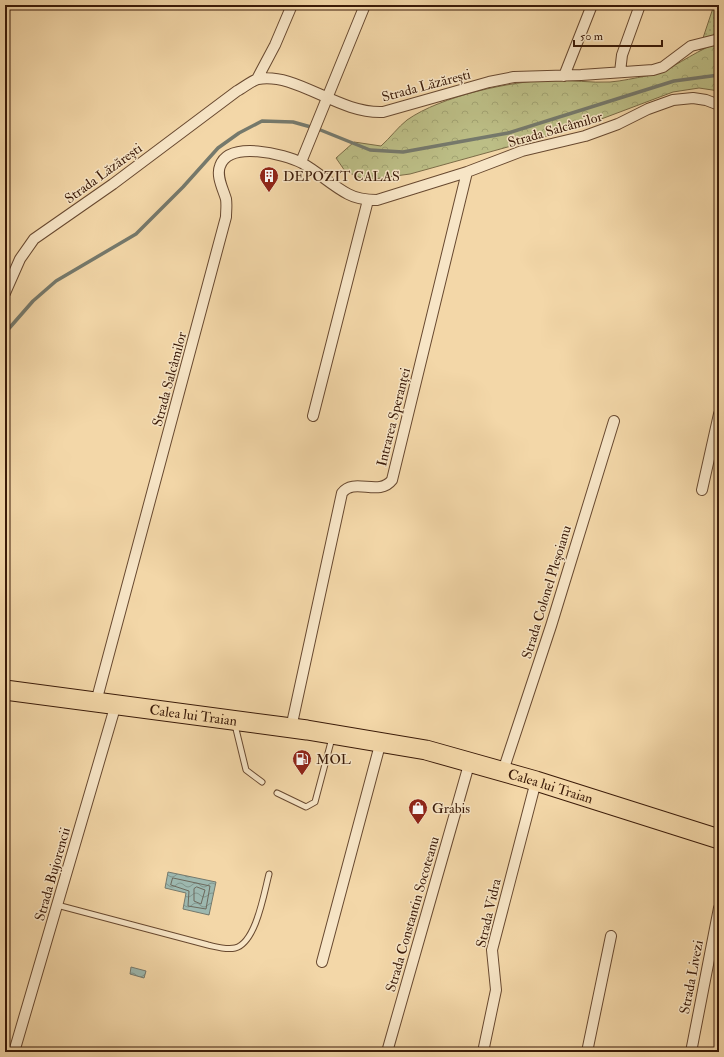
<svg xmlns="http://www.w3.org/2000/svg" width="724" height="1057" font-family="'IM FELL Double Pica',serif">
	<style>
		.grass { fill: url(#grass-dots); stroke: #7b6c47 }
		.forest { fill: url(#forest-crowns); stroke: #7b6c47 }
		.water { fill: url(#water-waves); stroke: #75796c }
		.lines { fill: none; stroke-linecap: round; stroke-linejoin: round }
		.shore { stroke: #6c695c; stroke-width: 1 }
		.stream { stroke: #75796c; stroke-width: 3.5 }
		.lane-casing { stroke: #684930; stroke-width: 7 }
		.street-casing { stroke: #684930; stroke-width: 12 }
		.highway-casing { stroke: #3a1a08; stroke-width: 21 }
		.lane { stroke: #f7e5c6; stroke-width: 5 }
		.street { stroke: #f7e5c6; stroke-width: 10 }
		.highway { stroke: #f3d7a8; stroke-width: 19 }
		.labels { text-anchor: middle; stroke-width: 3; stroke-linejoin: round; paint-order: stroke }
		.street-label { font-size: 14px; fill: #3a1a08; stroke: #f7e5c6 }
		.poi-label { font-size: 14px; fill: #3a1a08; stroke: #f7e5c6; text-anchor: start }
	</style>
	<defs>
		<pattern id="grass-dots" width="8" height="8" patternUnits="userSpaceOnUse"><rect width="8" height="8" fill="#bcbe86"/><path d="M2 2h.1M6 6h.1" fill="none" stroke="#a2a372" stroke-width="1.8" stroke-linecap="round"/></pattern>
		<pattern id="forest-crowns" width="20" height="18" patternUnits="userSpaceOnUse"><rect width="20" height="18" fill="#bcbe86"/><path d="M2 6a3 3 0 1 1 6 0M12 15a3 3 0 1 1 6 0" fill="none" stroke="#a2a372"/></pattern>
		<pattern id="water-waves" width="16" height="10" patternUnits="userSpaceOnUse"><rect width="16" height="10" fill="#9db8af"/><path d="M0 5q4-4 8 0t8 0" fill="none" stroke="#81958c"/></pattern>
	</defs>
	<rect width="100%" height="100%" fill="#f3d7a8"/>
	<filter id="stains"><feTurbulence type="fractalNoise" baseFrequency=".005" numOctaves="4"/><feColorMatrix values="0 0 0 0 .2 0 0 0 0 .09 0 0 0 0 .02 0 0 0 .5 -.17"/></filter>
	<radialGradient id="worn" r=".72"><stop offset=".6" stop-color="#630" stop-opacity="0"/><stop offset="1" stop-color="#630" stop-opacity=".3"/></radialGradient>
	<!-- grass -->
	<path class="grass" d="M714 5H719V44L699 50Z"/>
	<!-- forest -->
	<path class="forest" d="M715 44H719V91L699 88 673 92 580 127 410 174 366 180 345 171 336 158 354 142 381 146C390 138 398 127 407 120 441 96 511 81 552 80 572 80 591 83 610 82 622 81 635 78 646 76 672 71 691 53 715 44Z"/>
	<!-- water -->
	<path class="water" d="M168 872 216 882 209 915 183 909 186 893 165 888Z
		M131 967 146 971 144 978 130 974Z"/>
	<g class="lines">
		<!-- shore -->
		<path class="shore" d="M173 878 210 886 206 909 188 906 189 891 171 885Z
			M197 887 205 890 201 904 194 901V889Z"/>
		<!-- stream -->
		<path class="stream" d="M5 333 33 301 56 281 136 234 183 187 218 148 239 133 262 121 293 122 318 129 370 150 403 152 508 133 674 81 719 75"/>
		<!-- lane casing -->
		<g class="lane-casing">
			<path id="lane" d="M235 725 246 770 262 782
				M277 793 306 807 315 802 332 738
				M57 905 208 945C217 947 226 950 235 948 256 943 264 893 269 874"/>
		</g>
		<!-- street casing -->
		<g class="street-casing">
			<path id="street" d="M620 72 622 55 640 5
				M564 76 592 5
				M257 79 275 45 292 5
				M301 162 365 5
				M5 293 20 259 34 239 113 184 237 91C243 88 251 81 258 79 297 72 338 114 383 112L489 82 514 77 581 75 653 70 663 67 691 46 719 39
				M313 416 368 200
				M702 490 719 414
				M96 702 226 217C226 211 227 205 226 199 223 189 216 176 220 166 229 140 284 154 302 163 318 172 331 185 348 194 357 199 367 200 377 200L467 172 522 151 585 136 618 124 648 109 673 100 693 98 706 100 719 105
				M291 728 342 493C354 477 379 497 392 480L467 172
				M503 771 551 626 614 421
				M322 962 381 741
				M14 1052 116 704
				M387 1052 470 761
				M483 1052 496 990 492 950 536 781
				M587 1052 611 936
				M691 1052 719 908"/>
		</g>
		<!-- highway casing -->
		<g class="highway-casing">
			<g id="highway">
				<path id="s1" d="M5 690 307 730 426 750 536 781 719 839"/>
			</g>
		</g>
		<!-- lane -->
		<use href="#lane" class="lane"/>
		<!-- street -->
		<use href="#street" class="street"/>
		<!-- highway -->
		<use href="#highway" class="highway"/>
	</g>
	<!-- icons -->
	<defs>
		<g id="building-pin" transform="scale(1)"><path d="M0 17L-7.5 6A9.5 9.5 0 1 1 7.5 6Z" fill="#8f2418" stroke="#f7e5c6"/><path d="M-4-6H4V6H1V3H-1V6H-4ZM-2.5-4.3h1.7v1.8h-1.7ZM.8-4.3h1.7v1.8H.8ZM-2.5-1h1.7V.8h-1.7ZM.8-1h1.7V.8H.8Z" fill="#fff"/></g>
		<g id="fuel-pin" transform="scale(1)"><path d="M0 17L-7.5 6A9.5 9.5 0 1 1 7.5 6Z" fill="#8f2418" stroke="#f7e5c6"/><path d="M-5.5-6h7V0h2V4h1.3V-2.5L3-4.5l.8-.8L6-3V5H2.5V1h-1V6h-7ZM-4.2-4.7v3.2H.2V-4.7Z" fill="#fff"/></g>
		<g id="shop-pin" transform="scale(1)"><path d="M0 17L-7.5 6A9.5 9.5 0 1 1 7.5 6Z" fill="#8f2418" stroke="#f7e5c6"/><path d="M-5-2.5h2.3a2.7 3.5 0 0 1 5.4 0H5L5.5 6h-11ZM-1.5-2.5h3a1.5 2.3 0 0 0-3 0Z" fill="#fff"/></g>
	</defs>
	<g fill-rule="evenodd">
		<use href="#building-pin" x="269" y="176"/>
		<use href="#fuel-pin" x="302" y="759"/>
		<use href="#shop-pin" x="418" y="808"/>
	</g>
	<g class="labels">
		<!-- street labels -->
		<g class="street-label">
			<text transform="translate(426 85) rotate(-15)" y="5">Strada Lăzărești</text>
			<text transform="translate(555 129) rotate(-16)" y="5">Strada Salcâmilor</text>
			<text transform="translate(103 173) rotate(-36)" y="5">Strada Lăzărești</text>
			<text transform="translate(169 379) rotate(-75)" y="5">Strada Salcâmilor</text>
			<text transform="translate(393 417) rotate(-76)" y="5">Intrarea Speranței</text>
			<text transform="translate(546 592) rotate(-73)" y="5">Strada Colonel Pleșoianu</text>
			<text dy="5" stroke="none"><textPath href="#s1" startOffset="190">Calea lui Traian</textPath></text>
			<text dy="5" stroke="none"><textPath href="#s1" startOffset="555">Calea lui Traian</textPath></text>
			<text transform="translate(52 874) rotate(-74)" y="5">Strada Bujorencii</text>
			<text transform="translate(488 913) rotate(-77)" y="5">Strada Vidra</text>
			<text transform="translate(412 914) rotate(-74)" y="5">Strada Constantin Socoteanu</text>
			<text transform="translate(691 977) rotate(-79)" y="5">Strada Livezi</text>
		</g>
		<!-- poi labels -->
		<g class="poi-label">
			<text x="283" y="181">DEPOZIT CALAS</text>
			<text x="316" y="764">MOL</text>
			<text x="432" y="813">Grabis</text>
		</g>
	</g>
	<!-- margin -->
	<rect width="724" height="1057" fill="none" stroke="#f3d7a8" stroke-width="20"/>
	<rect x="6" y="6" width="712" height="1045" fill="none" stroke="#3a1a08" stroke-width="2"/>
	<rect x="10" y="10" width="704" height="1037" fill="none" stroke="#3a1a08"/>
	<!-- scale -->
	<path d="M574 40v6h88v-6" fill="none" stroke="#3a1a08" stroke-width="2"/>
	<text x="580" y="40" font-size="12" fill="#3a1a08" stroke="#f7e5c6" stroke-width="3" paint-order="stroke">50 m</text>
	<rect width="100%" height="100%" filter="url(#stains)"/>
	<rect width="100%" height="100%" fill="url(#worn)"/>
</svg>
